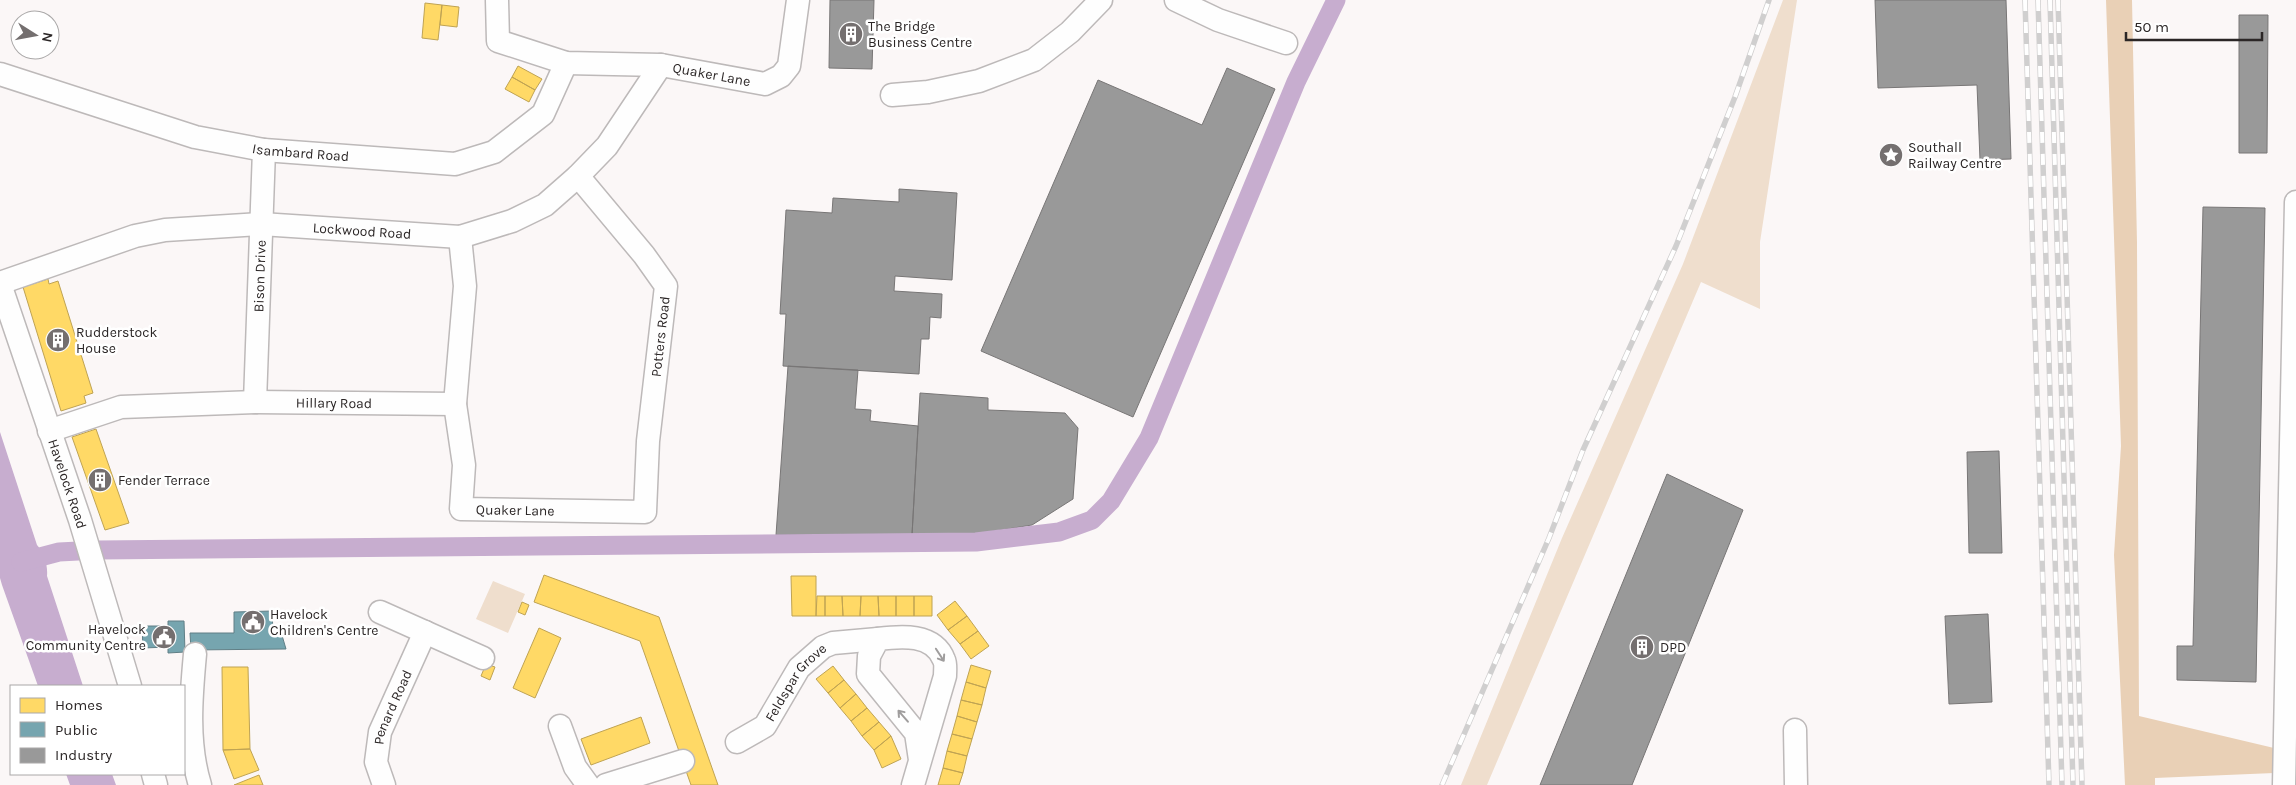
<svg xmlns="http://www.w3.org/2000/svg" width="2296" height="785" font-family="Karla,sans-serif">
	<style>
		.green { fill: #efdecd }
		.forest { fill: #e9d0b6 }
		.water { fill: #c7adcf }
		.homes { fill: #ffd966; stroke: #bfa353 }
		.public { fill: #76a5af; stroke: #607f86 }
		.industry { fill: #999; stroke: #787676 }
		.lines { fill: none; stroke-linecap: round; stroke-linejoin: round }
		.canal { stroke: #c7adcf; stroke-width: 19 }
		.minor-casing { stroke: #bdb9b9; stroke-width: 25 }
		.minor { stroke: #fefefe; stroke-width: 22 }
		.rail-casing { stroke: #d0cfcf; stroke-width: 5.5 }
		.rail { stroke: #fff; stroke-width: 4; stroke-dasharray: 11; stroke-linecap: butt }
		.oneway { stroke: #9f9d9d }
		.labels { text-anchor: middle; stroke-width: 5; stroke-linejoin: round; paint-order: stroke }
		.poi-label { font-size: 14px; fill: #2b2626; stroke: #fff; text-anchor: start }
		.street-label { font-size: 14px; fill: #2b2626; stroke: #fff }
	</style>
	<rect width="100%" height="100%" fill="#fbf7f7"/>
	<!-- green -->
	<path class="green" d="M1783 0H1797L1760 242V309L1701 282 1487 785H1461L1562 538 1683 264Z
		M493 581 525 594 508 633 476 619Z"/>
	<!-- forest -->
	<path class="forest" d="M2106 0H2132L2137 243 2139 716 2274 748V773L2155 778V785H2125L2114 555 2121 446Z"/>
	<!-- water -->
	<path class="water" d="M0 432 37 545C44 553 48 565 47 576L83 686H38L2 585 0 578Z
		M66 774H112L116 785H70Z"/>
	<!-- homes -->
	<path class="homes" d="M425 3 442 5 438 40 422 38Z
		M442 5 459 7 457 27 440 25Z
		M518 66 542 79 535 90 512 77Z
		M512 77 535 90 529 102 505 89Z
		M48 279 49 284 58 281 93 393 84 396 86 403 61 411 23 287Z
		M96 429 129 523 105 530 72 437Z
		M544 575 659 617 718 785H691L640 641 534 602Z
		M791 576H816V616H792Z
		M817 596H825V616H816Z
		M825 596H842L843 616H825Z
		M842 596H861L860 616H843Z
		M861 596H878L879 616H860Z
		M878 596H896V616H879Z
		M896 596H914V616H896Z
		M914 596H932V616H914Z
		M955 601 967 616 948 630 937 615Z
		M522 602 529 605 525 615 518 612Z
		M967 616 978 631 960 644 948 630Z
		M539 628 561 638 535 698 513 688Z
		M978 631 989 646 971 659 960 644Z
		M486 664 495 667 490 680 481 676Z
		M971 665 991 671 986 688 966 682Z
		M833 666 844 680 828 693 816 679Z
		M222 667H248L250 749 223 750Z
		M844 680 856 694 840 708 828 693Z
		M966 682 986 688 982 705 961 700Z
		M856 694 867 708 851 721 840 708Z
		M961 700 982 705 977 722 957 716Z
		M867 708 879 722 862 736 851 721Z
		M957 716 977 722 972 739 952 734Z
		M641 717 650 743 591 765 581 739Z
		M879 722 891 736 874 750 862 736Z
		M952 734 972 739 967 756 947 751Z
		M891 736 901 759 882 768 874 750Z
		M250 749 259 770 234 779 223 750Z
		M947 751 967 756 963 773 943 768Z
		M943 768 963 773 959 785H938Z
		M259 775 263 785H234Z"/>
	<!-- public -->
	<path class="public" d="M272 611 273 632H281L286 649 191 650 190 633H234V612Z
		M168 621H184L185 652 168 653V647L143 648 142 626H168Z"/>
	<!-- industry -->
	<path class="industry" d="M830 0H874L872 69 829 68Z
		M1875 0H2006L2011 159 1980 160 1977 85 1878 88Z
		M2239 15H2268L2267 153H2239Z
		M1227 68 1275 89 1133 417 981 351 1098 80 1202 125Z
		M899 189 957 193 952 280 895 276 894 291 942 294 941 318 930 317 929 339H921L919 374 783 366 786 314H780L786 210 832 213 833 198 899 202Z
		M2203 207 2265 208 2256 682 2177 680V646H2193Z
		M788 366 858 370 855 409 871 410 870 421 918 426 912 535H776Z
		M920 393 988 398V410L1065 413 1078 428 1073 499 1032 525 977 534 912 535Z
		M1999 451 2002 553H1969L1967 452Z
		M1667 474 1743 510 1632 785H1540Z
		M1988 614 1992 702 1949 704 1945 616Z"/>
	<g class="lines">
		<!-- canal -->
		<path class="canal" d="M21 562 59 552 98 550 976 542 1059 532 1092 520 1111 501 1149 438 1296 82 1336 0"/>
		<!-- minor casing -->
		<g class="minor-casing">
			<g id="minor">
				<path id="s1" d="M497 0 498 41 566 63 661 65 765 84 781 76 789 66 798 0"/>
				<path d="M1176 0 1218 20 1286 43"/>
				<path id="s2" d="M0 74 195 137 264 150 455 164 494 152 543 114 566 63"/>
				<path d="M892 95 928 92 979 81 1034 60 1070 32 1101 0"/>
				<path id="s3" d="M0 283 135 236 165 230 261 224 460 237 512 221 545 205 578 176 607 146 661 65"/>
				<path id="s4" d="M0 284 80 520 130 686"/>
				<path id="s5" d="M255 402 264 150"/>
				<path id="s6" d="M455 404 464 465 461 509 645 512 648 441 666 286 644 255 578 176"/>
				<path id="s7" d="M49 431 121 407 255 402 455 404 465 286 460 237"/>
				<path d="M380 612 483 658"/>
				<path d="M195 654C191 697 187 743 200 785"/>
				<path d="M560 726 575 767 588 785"/>
				<path d="M1795 730 1796 785"/>
				<path id="s8" d="M737 742 765 726 799 668 823 647 833 643 878 639"/>
				<path d="M153 774 156 785"/>
				<path id="s9" d="M384 785 376 762 380 732 425 632"/>
				<path d="M606 785 683 761"/>
				<path d="M913 785 945 676C945 671 946 664 944 660 934 633 901 636 878 639L869 656 868 674 916 733 920 760"/>
				<path d="M2284 785 2296 202"/>
			</g>
		</g>
		<!-- minor -->
		<use href="#minor" class="minor"/>
		<!-- rail casing -->
		<g class="rail-casing">
			<path id="rail" d="M2025 0 2049 785
				M2038 0 2062 785
				M2050 0 2073 785
				M2058 0 2082 785
				M1442 785 1549 538 1583 450 1676 246 1735 97 1769 0"/>
		</g>
		<!-- rail -->
		<use href="#rail" class="rail"/>
	</g>
	<!-- one-way arrows -->
	<defs><path id="oneway-shaft" d="M-6 0H5M1.5-3L5.5 0L1.5 3" fill="none" stroke-width="1.6" stroke-linecap="round" stroke-linejoin="round" transform="scale(1.25)"/></defs>
	<g class="oneway">
		<use href="#oneway-shaft" transform="translate(940 655) rotate(57)"/>
		<use href="#oneway-shaft" transform="translate(903 716) rotate(-131)"/>
	</g>
	<!-- icons -->
	<defs>
		<g id="building-disc" transform="scale(1.25)"><circle r="9.5" fill="#746f6f" stroke="#fff"/><path d="M-4-6H4V6H1V3H-1V6H-4ZM-2.5-4.3h1.7v1.8h-1.7ZM.8-4.3h1.7v1.8H.8ZM-2.5-1h1.7V.8h-1.7ZM.8-1h1.7V.8H.8Z" fill="#fff"/></g>
		<g id="sight-disc" transform="scale(1.25)"><circle r="9.5" fill="#746f6f" stroke="#fff"/><path d="M0-6L1.8-2.2L6-1.7L2.9 1.2L3.7 5.4L0 3.3L-3.7 5.4L-2.9 1.2L-6-1.7L-1.8-2.2Z" fill="#fff"/></g>
		<g id="civic-disc" transform="scale(1.25)"><circle r="9.5" fill="#746f6f" stroke="#fff"/><path d="M-.6-6.5H3V-4.5H.6V-3L4-1V1h2V6H-6V1h2V-1L-.6-3ZM-1.2 2.5V6h2.4V2.5Z" fill="#fff"/></g>
	</defs>
	<g fill-rule="evenodd">
		<use href="#building-disc" x="851" y="34"/>
		<use href="#sight-disc" x="1891" y="155"/>
		<use href="#building-disc" x="58" y="340"/>
		<use href="#building-disc" x="100" y="480"/>
		<use href="#civic-disc" x="253" y="622"/>
		<use href="#civic-disc" x="164" y="637"/>
		<use href="#building-disc" x="1642" y="647"/>
	</g>
	<g class="labels">
		<!-- poi labels -->
		<g class="poi-label">
			<text x="868" y="31">The Bridge<tspan x="868" dy="16">Business Centre</tspan></text>
			<text x="1908" y="152">Southall<tspan x="1908" dy="16">Railway Centre</tspan></text>
			<text x="76" y="337">Rudderstock<tspan x="76" dy="16">House</tspan></text>
			<text x="118" y="485">Fender Terrace</text>
			<text x="270" y="619">Havelock<tspan x="270" dy="16">Children's Centre</tspan></text>
			<text x="146" y="634" text-anchor="end">Havelock<tspan x="146" dy="16">Community Centre</tspan></text>
			<text x="1660" y="652">DPD</text>
		</g>
		<!-- street labels -->
		<g class="street-label">
			<text dy="5" stroke="none"><textPath href="#s1" startOffset="259">Quaker Lane</textPath></text>
			<text dy="5" stroke="none"><textPath href="#s2" startOffset="312">Isambard Road</textPath></text>
			<text dy="5" stroke="none"><textPath href="#s3" startOffset="371">Lockwood Road</textPath></text>
			<text dy="5" stroke="none"><textPath href="#s5" startOffset="126">Bison Drive</textPath></text>
			<text dy="5" stroke="none"><textPath href="#s6" startOffset="466">Potters Road</textPath></text>
			<text dy="5" stroke="none"><textPath href="#s7" startOffset="289">Hillary Road</textPath></text>
			<text dy="5" stroke="none"><textPath href="#s4" startOffset="211">Havelock Road</textPath></text>
			<text dy="5" stroke="none"><textPath href="#s6" startOffset="160">Quaker Lane</textPath></text>
			<text dy="5" stroke="none"><textPath href="#s8" startOffset="86">Feldspar Grove</textPath></text>
			<text dy="5" stroke="none"><textPath href="#s9" startOffset="82">Penard Road</textPath></text>
		</g>
	</g>
	<!-- legend -->
	<rect x="10" y="685" width="175" height="90" fill="#ffffff" stroke="#aaa8a8"/>
	<rect x="20" y="698" width="25" height="15" fill="#ffd966" stroke="#aaa8a8"/>
	<text x="55" y="710" font-size="15" fill="#2b2626">Homes</text>
	<rect x="20" y="722" width="25" height="15" fill="#76a5af" stroke="#aaa8a8"/>
	<text x="55" y="735" font-size="15" fill="#2b2626">Public</text>
	<rect x="20" y="748" width="25" height="15" fill="#999999" stroke="#aaa8a8"/>
	<text x="55" y="760" font-size="15" fill="#2b2626">Industry</text>
	<!-- north arrow -->
	<g transform="translate(35 35) rotate(101)"><circle r="24" fill="#ffffff" stroke="#aaa8a8"/>
	<path d="M0-4L9 19L0 12L-9 19Z" fill="#746f6f"/>
	<text y="-8" font-size="14" font-weight="bold" text-anchor="middle" fill="#2b2626">N</text>
	</g>
	<!-- scale -->
	<path d="M2126 32v8h136v-8" fill="none" stroke="#2b2626" stroke-width="2.5"/>
	<text x="2134" y="32" font-size="15" fill="#2b2626" stroke="#ffffff" stroke-width="4" paint-order="stroke">50 m</text>
</svg>
